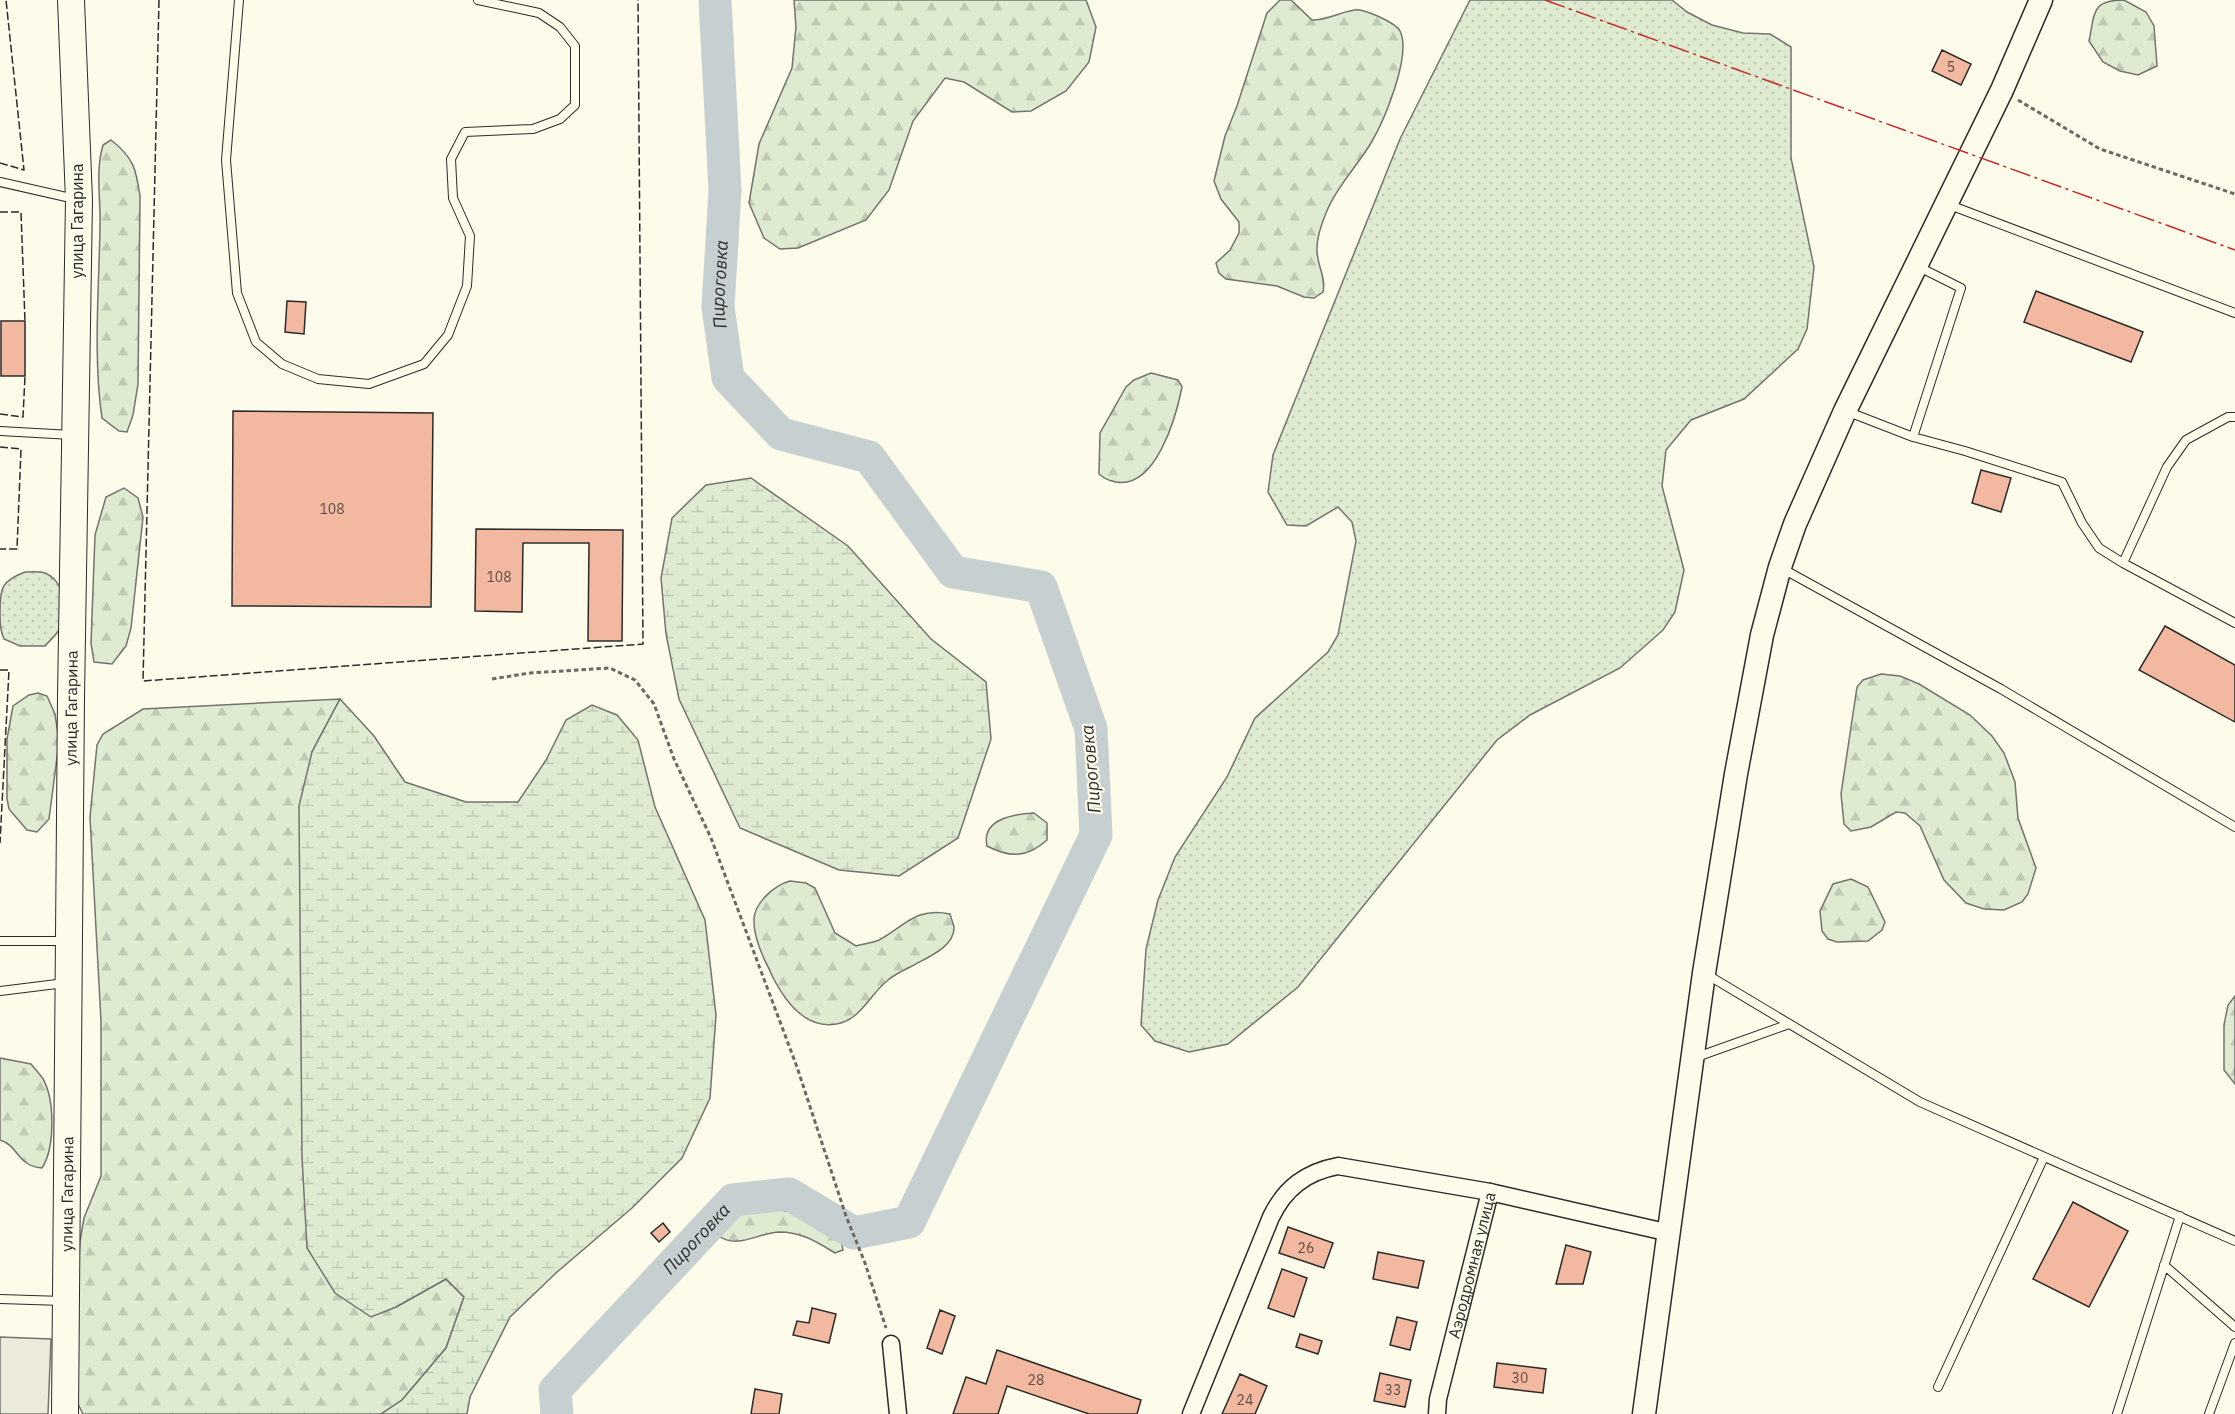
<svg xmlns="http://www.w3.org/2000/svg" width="2235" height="1414" font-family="'IBM Plex Sans',sans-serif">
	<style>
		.grass { fill: url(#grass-dots); stroke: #74746e; stroke-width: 1.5 }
		.forest { fill: url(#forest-firs); stroke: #74746e; stroke-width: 1.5 }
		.wetland { fill: url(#wetland-marsh); stroke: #74746e; stroke-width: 1.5 }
		.parking { fill: #eceadb; stroke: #74746e; stroke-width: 1.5 }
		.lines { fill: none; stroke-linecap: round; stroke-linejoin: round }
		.river { stroke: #c7d0d0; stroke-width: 33 }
		.building { fill: #f2b8a0; stroke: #2b2b2b; stroke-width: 1.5 }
		.service-casing { stroke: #2b2b2b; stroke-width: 10 }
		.minor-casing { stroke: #2b2b2b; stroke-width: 19 }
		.secondary-casing { stroke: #2b2b2b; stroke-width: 25 }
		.primary-casing { stroke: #2b2b2b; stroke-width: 28 }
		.path { stroke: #6a6964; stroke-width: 3; stroke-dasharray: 4.5 3; stroke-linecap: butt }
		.service { stroke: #fdfbea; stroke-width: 8 }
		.minor { stroke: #fdfbea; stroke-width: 16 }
		.secondary { stroke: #fdfbea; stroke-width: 22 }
		.primary { stroke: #fdfbea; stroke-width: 26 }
		.fence { stroke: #2b2b2b; stroke-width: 1.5; stroke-dasharray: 8 3; stroke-linecap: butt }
		.power { stroke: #c62828; stroke-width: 1.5; stroke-dasharray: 21 4.5 3 4.5; stroke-linecap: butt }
		.labels { text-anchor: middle; stroke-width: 4.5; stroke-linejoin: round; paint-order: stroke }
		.number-label { font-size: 14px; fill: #5d4e48 }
		.street-label { font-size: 16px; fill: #2b2b2b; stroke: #fdfbea }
		.water-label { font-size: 18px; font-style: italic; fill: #2b2b2b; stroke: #fdfbea }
	</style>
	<defs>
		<pattern id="grass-dots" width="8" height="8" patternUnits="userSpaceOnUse" patternTransform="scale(1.5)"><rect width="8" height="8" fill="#deebd1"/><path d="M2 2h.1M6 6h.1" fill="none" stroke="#bfcab4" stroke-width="1.8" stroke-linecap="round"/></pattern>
		<pattern id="forest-firs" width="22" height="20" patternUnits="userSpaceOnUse" patternTransform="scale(1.5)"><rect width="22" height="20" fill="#deebd1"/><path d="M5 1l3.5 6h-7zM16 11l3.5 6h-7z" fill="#bfcab4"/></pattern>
		<pattern id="wetland-marsh" width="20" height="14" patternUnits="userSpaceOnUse" patternTransform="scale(1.5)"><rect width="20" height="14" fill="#deebd1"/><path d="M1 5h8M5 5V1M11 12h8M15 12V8" fill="none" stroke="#bfcab4"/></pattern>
	</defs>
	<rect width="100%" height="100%" fill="#fdfbea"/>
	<!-- grass -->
	<path class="grass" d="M1470 0H1672L1687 12 1712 25 1743 33 1770 34 1791 47V158L1814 267 1807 329 1798 349 1744 399 1691 420 1666 450 1662 486 1684 570 1675 612 1663 630 1620 668 1530 715 1497 740 1298 987 1228 1044 1189 1052 1155 1041 1141 1025 1146 949 1158 900 1175 857 1227 777 1255 718 1328 652 1338 635 1356 541 1352 522 1338 507 1306 526 1287 525 1268 492 1273 455 1400 139Z
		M25 572C31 572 40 571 45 573 61 579 68 603 65 619 62 630 52 638 45 646H20L4 639C0 630 0 621 0 611 0 587 2 581 25 572Z"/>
	<!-- forest -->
	<path class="forest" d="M794 0H1086L1096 27 1089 62 1066 91 1031 111 1012 112 964 82 945 78 913 121 889 190 866 220 798 248 780 249 764 238 749 203 759 144 792 68 796 27Z
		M1280 0H1291L1312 20C1327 21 1349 8 1360 10 1370 12 1396 23 1400 31 1412 55 1384 121 1371 143 1357 166 1336 188 1326 213 1321 225 1316 239 1317 252 1318 267 1326 278 1323 292L1314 298 1304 297 1277 286 1226 279 1219 273 1216 263 1230 250 1239 233V222L1221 199 1214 181 1225 136 1237 106 1267 13Z
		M2124 0 2146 12 2154 26 2157 66 2138 75 2120 71 2103 62 2089 41C2095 13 2091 0 2124 0Z
		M111 140C134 158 136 169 140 196L138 384 133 415 127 432 119 431 102 418C93 356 99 290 100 227 101 199 95 173 103 145Z
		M1151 373 1178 380 1182 387C1176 417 1156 489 1116 482 1108 480 1105 479 1099 474L1100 433 1126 387 1134 380Z
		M124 488 138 498 143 517 131 628 126 646 112 664 94 662 91 643 95 535 106 497Z
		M1881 674 1900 676 1919 684 1970 715 1992 736 2004 753 2015 782 2018 818 2036 868 2028 894 2022 902 2004 910 1984 909 1966 903 1944 880 1920 826 1905 813 1896 812 1871 827 1851 831 1844 824 1841 794 1857 687 1863 680Z
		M38 693 47 696 55 714 59 742 49 819 37 832 27 830 9 809 7 799V739L13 706 29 695Z
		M340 699 312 752 396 1307 446 1279 464 1297 446 1348 402 1400 381 1414H83L78 1404 75 1326 80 1241 84 1218 101 1176V1021L90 817 97 745 103 734 143 709Z
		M1034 813 1047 823V840C1027 858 1010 858 987 846 981 819 1014 814 1034 813Z
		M1851 879 1868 887 1885 922 1882 930 1868 941 1837 942 1828 939 1822 931 1820 911 1833 884Z
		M790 881 806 883 815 888 835 933 856 946C863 944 872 943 879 940 906 925 916 907 950 914 951 918 953 923 954 927 955 947 926 958 912 966 904 970 895 974 888 980 872 992 862 1017 841 1023 804 1033 781 996 768 967 761 953 753 935 754 919 755 902 775 885 790 881Z
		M2235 996V1084L2224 1070V1025L2228 1005Z
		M0 1058 31 1064C35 1069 40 1074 43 1079 55 1100 55 1148 42 1168 17 1166 19 1146 0 1140Z
		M757 1207C784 1210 839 1215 843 1250L835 1253C817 1242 802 1232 779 1232 758 1233 737 1250 717 1235 725 1219 741 1214 757 1207Z"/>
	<!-- wetland -->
	<path class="wetland" d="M751 478 848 546 931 639 986 682 991 739 958 838 899 876 839 870 740 828 679 699 666 634 661 578 672 518 706 485Z
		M340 699 374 736 405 782 466 802H518L546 760 566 720 592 705 617 715 638 740 655 807 705 920 716 1015 710 1098 682 1158 632 1208 557 1272 510 1317 470 1397 467 1414H381L402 1400 446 1348 464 1297 446 1279 396 1307 371 1317 335 1293 307 1248 302 1157 299 806 312 752Z"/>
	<!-- parking -->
	<path class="parking" d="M0 1337 51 1339 48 1414H0Z"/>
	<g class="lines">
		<!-- river -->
		<path class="river" id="s1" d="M557 1414 555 1390 733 1200 789 1194 854 1233 909 1222 1096 835 1091 729 1041 587 953 572 869 457 781 434 728 378 718 307 725 190 715 0"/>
	</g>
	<!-- building -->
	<path class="building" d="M1942 50 1971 64 1961 85 1932 71Z
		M2036 291 2143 332 2131 362 2024 322Z
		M287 301 306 302 304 334 285 332Z
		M1 321H25V376H1Z
		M233 411 433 413 431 607 232 606Z
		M1981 470 2011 478 2001 512 1972 503Z
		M476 529 623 530 622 641H588L589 543H523L522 612 475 611Z
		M2165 626 2235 665V722L2139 670Z
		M2073 1202 2128 1231 2089 1307 2033 1279Z
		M663 1223 670 1232 659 1242 651 1233Z
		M1288 1227 1333 1243 1324 1268 1279 1253Z
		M1566 1245 1591 1252 1583 1284H1556Z
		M1378 1252 1424 1261 1418 1288 1373 1279Z
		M1282 1269 1307 1278 1294 1317 1268 1308Z
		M812 1308 836 1314 829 1343 793 1335 797 1321 809 1323Z
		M940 1310 955 1316 942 1354 927 1348Z
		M1397 1317 1417 1322 1410 1350 1390 1345Z
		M1300 1334 1322 1341 1318 1354 1296 1347Z
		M997 1350 1141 1400 1137 1414H1089L1007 1386 998 1414H953L966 1377 986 1384Z
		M1497 1363 1546 1369 1543 1393 1494 1387Z
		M1380 1373 1411 1380 1405 1407 1374 1401Z
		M1240 1374 1267 1386 1255 1414H1222Z
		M755 1389 782 1394 779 1414H751Z"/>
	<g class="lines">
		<!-- service casing -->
		<g class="service-casing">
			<path id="service" d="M239 0 226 160 237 293 256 342 282 364 318 379 369 384 424 364 448 335 467 286 470 236 453 198 451 159 465 132 533 129 560 119 575 105V46L560 27 539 13 478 0
				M0 182 75 199
				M1947 204 2235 313
				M1846 411 1913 437 1965 451 2062 482 2082 523 2099 548 2123 563 2235 623
				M0 431 72 435
				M1913 437 1961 288 1917 266
				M2123 563 2167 467 2186 440 2228 417H2235
				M1783 569 2001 689 2235 827
				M0 941H66
				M1706 974 1920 1102 2235 1241
				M0 991 65 983
				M1694 1058 1789 1024
				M2164 1265 2235 1327
				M0 1299 63 1301
				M1938 1387 2044 1157
				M2117 1414 2180 1216
				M2209 1414 2235 1343"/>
		</g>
		<!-- minor casing -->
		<g class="minor-casing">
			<g id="minor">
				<path d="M891 1344 898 1414"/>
				<path d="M1191 1414 1271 1217C1285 1188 1306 1172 1338 1166L1490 1192"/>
				<path id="s2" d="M1437 1414 1438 1399 1490 1192 1670 1233"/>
			</g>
		</g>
		<!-- secondary casing -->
		<g class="secondary-casing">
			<path id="secondary" d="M1644 1414 1704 973 1736 774 1762 635 1780 567 1795 524 1845 411 2002 90 2041 0"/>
		</g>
		<!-- primary casing -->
		<g class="primary-casing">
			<g id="primary">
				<path id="s3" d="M65 1414 71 697 79 200 71 0"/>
			</g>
		</g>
		<!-- path -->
		<path class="path" d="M2018 100 2100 149 2235 194
			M492 679 530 673 610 668 635 680 654 704 674 759 711 838 797 1067 846 1216 865 1263 886 1328"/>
		<!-- service -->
		<use href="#service" class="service"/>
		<!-- minor -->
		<use href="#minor" class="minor"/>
		<!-- secondary -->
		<use href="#secondary" class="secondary"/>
		<!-- primary -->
		<use href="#primary" class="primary"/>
		<!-- fence -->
		<path class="fence" d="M159 0 143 681 643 644 638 0
			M0 163 24 170 6 0
			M0 212H21L25 321
			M0 414 23 417 25 376
			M0 447 21 449 17 549H0
			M0 670H9L0 843"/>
		<!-- power -->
		<path class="power" d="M1545 0 2235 250"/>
	</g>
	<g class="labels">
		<!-- number labels -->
		<g class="number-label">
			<text x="1951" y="72">5</text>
			<text x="332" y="514">108</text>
			<text x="499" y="582">108</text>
			<text x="1306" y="1253">26</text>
			<text x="1520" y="1383">30</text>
			<text x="1036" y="1385">28</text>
			<text x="1393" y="1395">33</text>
			<text x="1245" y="1405">24</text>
		</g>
		<!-- street labels -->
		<g class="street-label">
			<text transform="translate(77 221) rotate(-90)" y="6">улица Гагарина</text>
			<text dy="6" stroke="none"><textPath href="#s3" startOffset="706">улица Гагарина</textPath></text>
			<text dy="6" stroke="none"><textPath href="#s3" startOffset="220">улица Гагарина</textPath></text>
			<text dy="6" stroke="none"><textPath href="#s2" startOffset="153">Аэродромная улица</textPath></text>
		</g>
		<!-- water labels -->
		<g class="water-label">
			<text dy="6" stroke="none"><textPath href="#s1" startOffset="1653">Пироговка</textPath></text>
			<text transform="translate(1091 769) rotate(-95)" y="6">Пироговка</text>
			<text dy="6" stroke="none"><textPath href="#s1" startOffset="231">Пироговка</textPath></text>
		</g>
	</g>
</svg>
